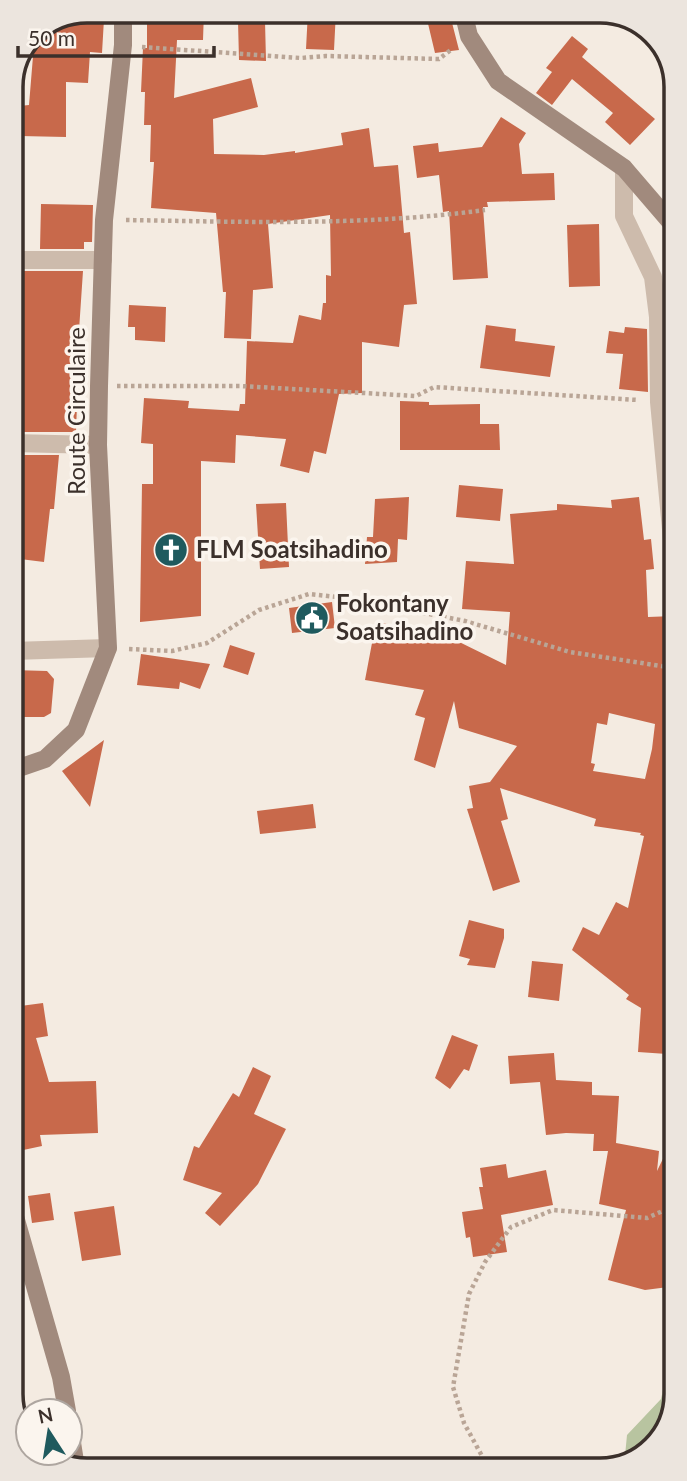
<svg xmlns="http://www.w3.org/2000/svg" width="687" height="1481" font-family="Lato,sans-serif">
	<style>
		.green { fill: #b8c4a0 }
		.building { fill: #c8694b; fill-rule: evenodd }
		.lines { fill: none; stroke-linecap: round; stroke-linejoin: round }
		.path { stroke: #b9a596; stroke-width: 4.5; stroke-dasharray: 3.5 3.5; stroke-linecap: butt }
		.street { stroke: #cdbbac; stroke-width: 18 }
		.secondary { stroke: #a18a7d; stroke-width: 18 }
		.labels { text-anchor: middle; stroke-width: 7; stroke-linejoin: round; paint-order: stroke }
		.street-label { font-size: 24px; fill: #3b302b; stroke: #fbf5ee }
		.poi-label { font-size: 24px; font-weight: bold; fill: #3b302b; stroke: #fbf5ee; text-anchor: start }
		.rim { fill: none; stroke: #3b302b; stroke-width: 3.5 }
	</style>
	<rect width="100%" height="100%" fill="#f4ebe1"/>
	<!-- green -->
	<path class="green" d="M676 1332V1399L661 1440 624 1466 627 1435 661 1399Z"/>
	<!-- building -->
	<path class="building" d="M147 11H204L203 40H177L174 98 251 78 258 107 213 119 214 154 264 155 295 151V153L343 145 341 133 369 128 374 167 398 165 404 233 410 232 417 304 404 305 399 347 362 342V393L339 394 326 454 314 451 309 473 280 466 286 439 236 435 235 463 201 461V616L140 622 142 484H153V444L141 443 144 398 189 401 188 408 239 411 240 404H245L247 341 293 343 299 315 321 320 323 303H326V275L331 276 330 215 268 224 273 288 253 290 251 339 224 338 226 292H223L216 213 151 208 154 162H150L151 125H144L145 92H141L143 48H147Z
		M308 11H336L334 50 306 49Z
		M425 11H449L459 50 435 53Z
		M73 16 104 19 102 53 90 52 88 83 66 82V137L20 136 19 106 29 105 35 32Z
		M238 21H265L266 61 239 60Z
		M572 36 588 49 582 57 655 119 630 145 605 122 613 113 572 79 552 105 536 93 552 72 546 68Z
		M501 117 526 133 519 144 522 174 554 173 555 200 487 202 488 207H483L488 278 453 280 449 211 443 212 439 175 417 178 413 146 438 143 439 152 482 147Z
		M41 204 93 205 92 242H84V249H40Z
		M599 224 600 286 569 287 567 225Z
		M11 271H83L76 375H78L76 432H23L24 392 12 391 11 349H20L22 306 11 305Z
		M129 305 166 307 165 342 135 340V327H128Z
		M486 325 516 329 515 341 555 346 550 377 480 368Z
		M625 327 647 329 648 392 619 389 623 354 606 353 609 331 624 333Z
		M400 401 429 402V405L480 404V424H499L500 450H400Z
		M22 455H59L54 509H50L44 562 12 558 14 464 22 465Z
		M459 485 503 489 500 521 456 517Z
		M409 497 407 540 398 539 397 562 365 564 367 537H373L375 499Z
		M639 497 644 540 651 539 654 569 646 570 648 617 674 616 675 997 671 995 667 1054 638 1052 641 1008 626 999 629 995 572 950 583 927 599 935 616 902 628 908 644 836 640 835 641 833 594 826 596 819 500 788 508 819 501 821 520 882 493 891 467 809 473 808 469 786 490 782 517 746 459 728 454 701 435 768 414 760 425 718 415 715 424 690 365 680 376 622 445 635 506 665 510 612 462 609 466 561 514 564 510 514 557 510V504L612 508 611 500ZM609 713 655 724 652 749 645 779 593 771 595 764 591 763 597 723 607 725Z
		M286 503 289 567 260 569 256 504Z
		M332 602 335 628 292 633 289 608Z
		M230 645 255 653 248 675 223 667Z
		M141 654 210 664 200 689 180 682 179 689 137 685Z
		M12 670 47 671 54 679 51 713 44 717H13Z
		M104 740 90 807 62 771Z
		M313 804 316 828 260 834 257 811Z
		M469 920 504 929V938L495 968 467 965 470 959 459 956Z
		M532 961 563 964 559 1001 528 997Z
		M43 1003 48 1036 36 1038 49 1082 96 1081 98 1133 40 1135 42 1146 14 1152 13 1007Z
		M452 1035 478 1045 469 1071 464 1069 450 1089 435 1078Z
		M554 1053 556 1080 592 1082V1095L619 1096 616 1143 659 1151 657 1171 676 1132V1286L645 1290 608 1280 626 1210 599 1204 608 1151H593L594 1134 566 1133 546 1135 540 1082 510 1084 508 1056Z
		M253 1067 271 1076 254 1114 286 1129 258 1184 220 1226 205 1213 222 1193 183 1180 194 1146 199 1148 233 1093 239 1097Z
		M506 1164 508 1178 546 1170 553 1205 501 1215 507 1252 473 1257 470 1237 466 1238 462 1212 483 1209 479 1187H483L480 1168Z
		M50 1193 54 1220 32 1223 28 1196Z
		M114 1206 121 1255 82 1261 74 1212Z"/>
	<g class="lines">
		<!-- path -->
		<path class="path" d="M142 47 301 58 326 56 439 59 452 49
			M126 220C246 222 366 226 485 210
			M117 386H240L416 396 434 387 638 400
			M129 649 172 651 207 643 259 610 309 594 346 598 465 621 570 652 674 668
			M488 1467 464 1423 453 1387 469 1294 485 1262 511 1227 553 1210 647 1218 676 1205"/>
		<!-- street -->
		<path class="street" d="M624 168V216L653 277 658 317 659 402 674 561
			M11 260H103
			M12 443 98 445
			M12 651 108 648"/>
		<!-- secondary -->
		<path class="secondary" d="M463 11 469 36 498 81 624 168 673 225
			M13 770 45 759 76 730 108 648 98 445 99 386 104 220 123 45V11
			M14 1213 61 1377 67 1411
			M70 1430 76 1468"/>
	</g>
	<!-- icons -->
	<defs>
		<g id="church-disc" transform="scale(1.75)"><circle r="9.5" fill="#1f5a5e" stroke="#fbf5ee"/><path d="M-1.2-6h2.4v3.5h3.3v2.4h-3.3V6h-2.4V-.1h-3.3v-2.4h3.3Z" fill="#fff"/></g>
		<g id="civic-disc" transform="scale(1.75)"><circle r="9.5" fill="#1f5a5e" stroke="#fbf5ee"/><path d="M-.6-6.5H3V-4.5H.6V-3L4-1V1h2V6H-6V1h2V-1L-.6-3ZM-1.2 2.5V6h2.4V2.5Z" fill="#fff"/></g>
	</defs>
	<g fill-rule="evenodd">
		<use href="#church-disc" x="171" y="550"/>
		<use href="#civic-disc" x="312" y="618"/>
	</g>
	<g class="labels">
		<!-- street labels -->
		<g class="street-label">
			<text transform="translate(77 411) rotate(-90)" y="8">Route Circulaire</text>
		</g>
		<!-- poi labels -->
		<g class="poi-label">
			<text x="196" y="558">FLM Soatsihadino</text>
			<text x="336" y="612">Fokontany<tspan x="336" dy="28">Soatsihadino</tspan></text>
		</g>
	</g>
	<!-- crop -->
	<path d="M0 0H687V1481H0ZM87 23H600A64 64 0 0 1 664 87V1394A64 64 0 0 1 600 1458H87A64 64 0 0 1 23 1394V87A64 64 0 0 1 87 23Z" fill="#ece5de" fill-rule="evenodd"/>
	<path class="rim" d="M87 23H600A64 64 0 0 1 664 87V1394A64 64 0 0 1 600 1458H87A64 64 0 0 1 23 1394V87A64 64 0 0 1 87 23Z"/>
	<!-- north arrow -->
	<g transform="translate(49 1432) rotate(348)"><circle r="33" fill="#fbf5ee" stroke="#aea6a0" stroke-width="2"/>
	<path d="M0-5L12 26L0 18L-12 26Z" fill="#1f5a5e"/>
	<text y="-10" font-size="19" font-weight="bold" text-anchor="middle" fill="#3b302b">N</text>
	</g>
	<!-- scale -->
	<path d="M18 46v10h196v-10" fill="none" stroke="#3b302b" stroke-width="3.5"/>
	<text x="28" y="46" font-size="21" fill="#3b302b" stroke="#fbf5ee" stroke-width="5" paint-order="stroke">50 m</text>
</svg>
